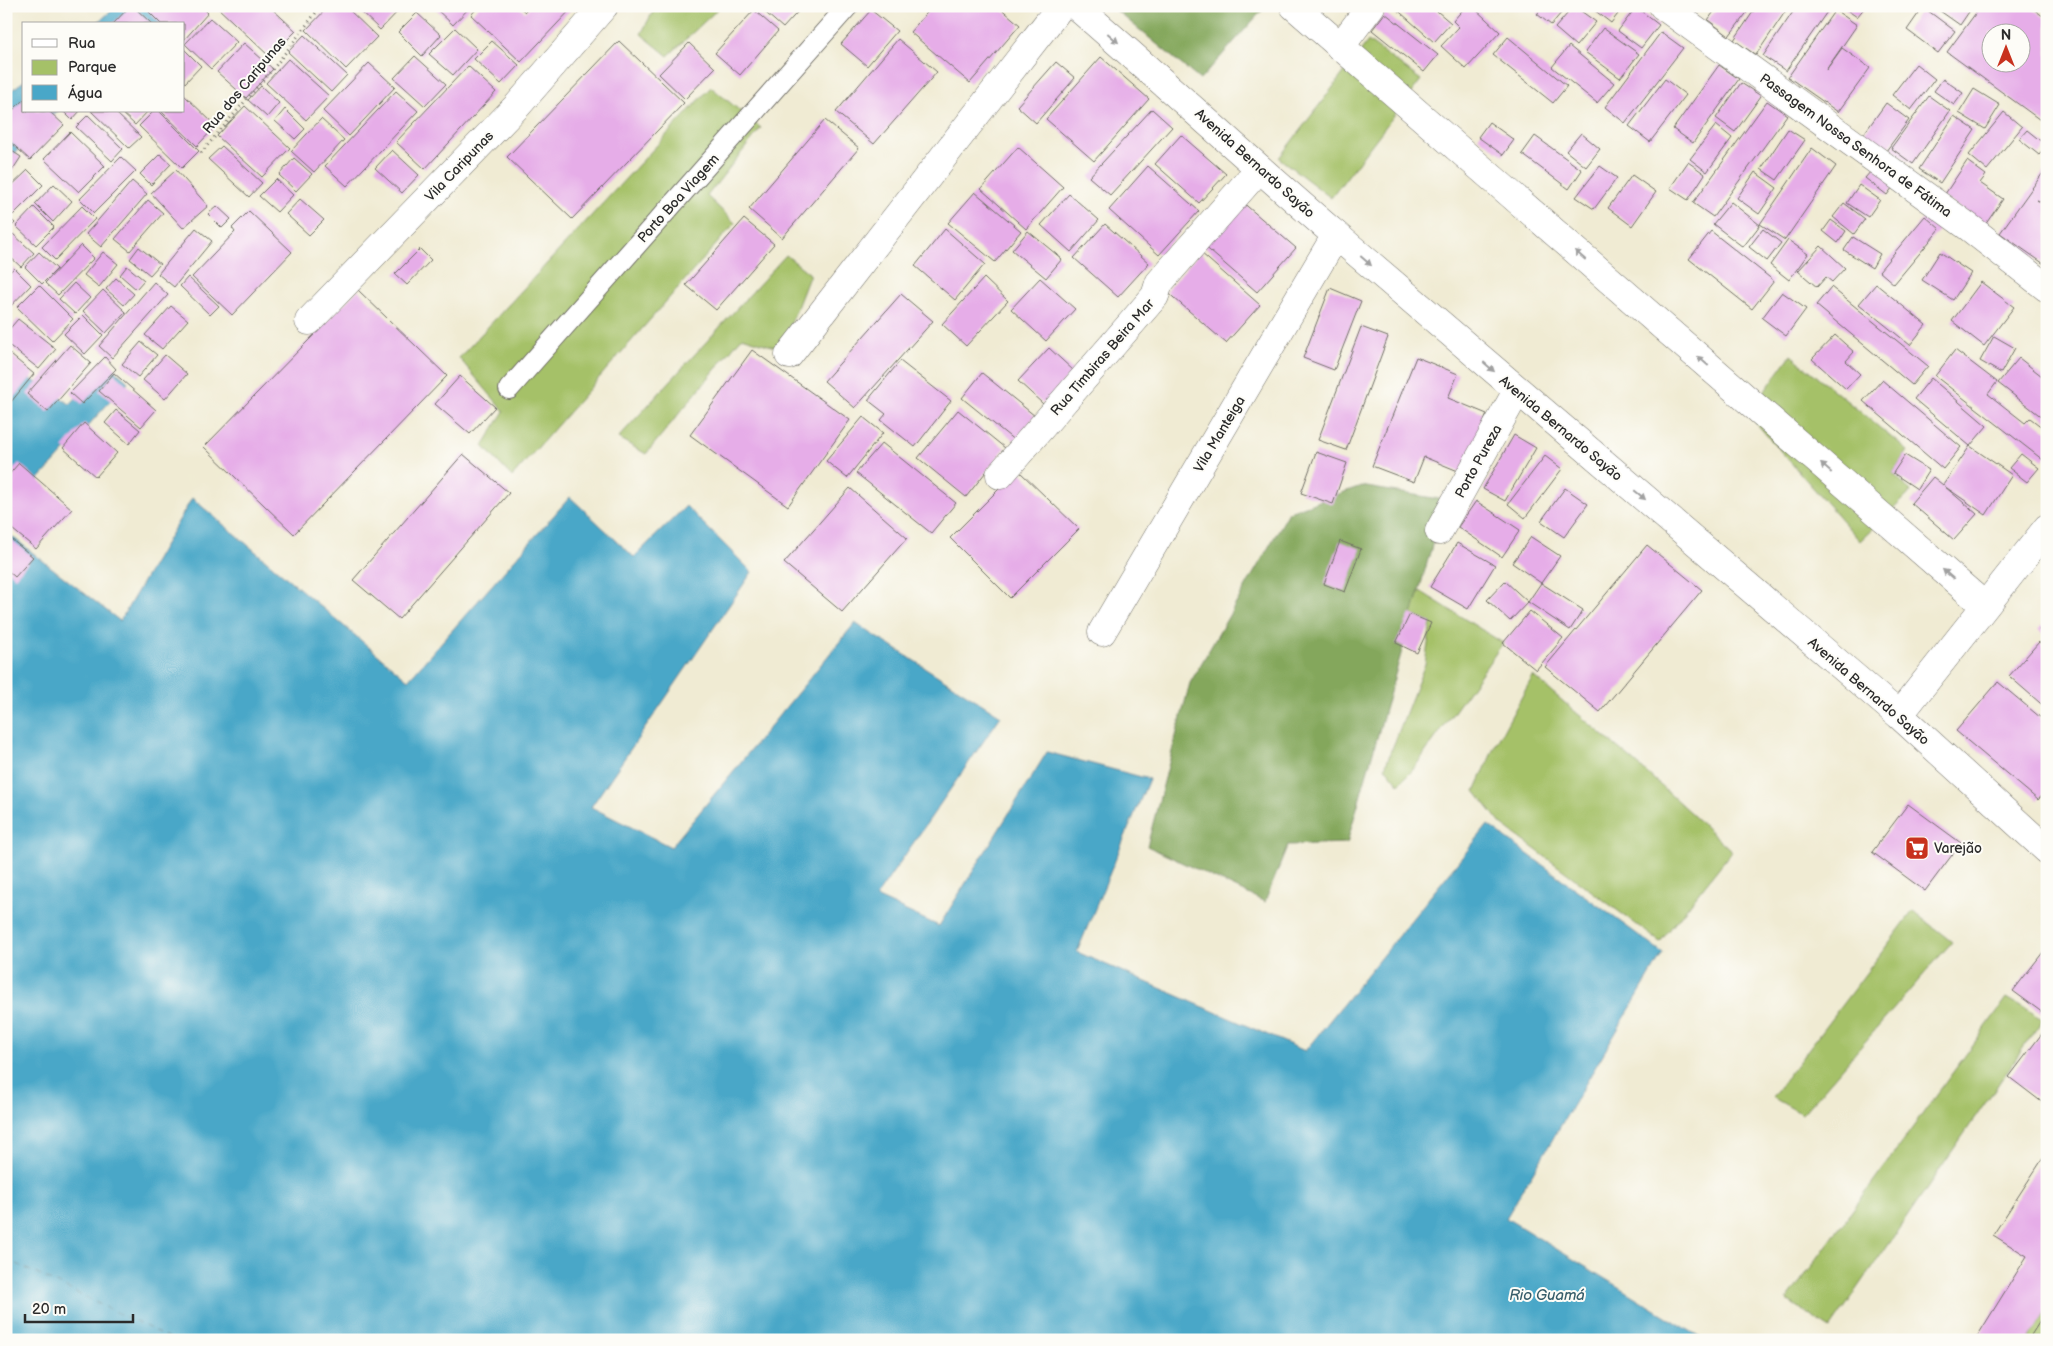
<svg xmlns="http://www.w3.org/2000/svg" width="2053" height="1346" font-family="'Balsamiq Sans',sans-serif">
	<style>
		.green { fill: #a5c168; stroke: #68764a }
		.forest { fill: #84a75c; stroke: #586944 }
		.water { fill: #49a7c8; stroke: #3a697a }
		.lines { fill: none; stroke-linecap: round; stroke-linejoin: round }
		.ferry { stroke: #375d6a; stroke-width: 1; stroke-dasharray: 6 5; stroke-linecap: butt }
		.building { fill: #e6ade8; fill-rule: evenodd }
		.service-casing { stroke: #706e66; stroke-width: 22 }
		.minor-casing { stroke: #706e66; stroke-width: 29 }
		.tertiary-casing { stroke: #706e66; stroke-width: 29 }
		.path { stroke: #706e66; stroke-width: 3; stroke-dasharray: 1 4; stroke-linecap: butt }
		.service { stroke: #fff; stroke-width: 20 }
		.minor { stroke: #fff; stroke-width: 28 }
		.tertiary { stroke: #fff; stroke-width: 28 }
		.oneway { fill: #a0a0a0 }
		.labels { text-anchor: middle; stroke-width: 4; stroke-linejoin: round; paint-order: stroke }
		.street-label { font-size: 14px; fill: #2b2b2b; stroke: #fdfcf7 }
		.poi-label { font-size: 14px; fill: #2b2b2b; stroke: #fdfcf7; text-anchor: start }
		.water-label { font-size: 15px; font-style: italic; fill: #375d6a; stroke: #fdfcf7 }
	</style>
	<rect width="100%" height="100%" fill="#fdfcf7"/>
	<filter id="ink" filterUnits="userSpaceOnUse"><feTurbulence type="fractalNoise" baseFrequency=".02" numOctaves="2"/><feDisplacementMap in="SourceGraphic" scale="10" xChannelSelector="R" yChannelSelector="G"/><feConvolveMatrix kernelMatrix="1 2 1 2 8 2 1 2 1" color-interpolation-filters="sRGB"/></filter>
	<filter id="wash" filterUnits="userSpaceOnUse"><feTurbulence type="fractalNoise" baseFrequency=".0096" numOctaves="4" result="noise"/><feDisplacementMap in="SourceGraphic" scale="20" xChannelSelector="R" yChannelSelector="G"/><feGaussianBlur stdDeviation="1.12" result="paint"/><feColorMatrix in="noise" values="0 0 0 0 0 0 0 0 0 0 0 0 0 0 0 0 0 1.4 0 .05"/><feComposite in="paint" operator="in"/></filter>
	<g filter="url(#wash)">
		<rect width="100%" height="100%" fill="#f0ebd3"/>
		<!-- green -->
		<path class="green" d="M656 6H721L668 56 641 34Z
			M1368 41 1421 80 1331 198 1279 158Z
			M711 87 761 128 707 196 735 223 512 477 483 446 504 411 459 358Z
			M786 255 810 274 781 349 742 337 646 454 618 438Z
			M1791 355 1908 451 1893 473 1911 492 1860 541 1748 414Z
			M1420 591 1503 643 1412 771 1399 784 1385 767 1425 664 1431 623 1410 614Z
			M1533 676 1636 763 1732 851 1660 942 1501 824 1475 791 1494 748Z
			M1913 911 1952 942 1802 1114 1772 1097Z
			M2007 998 2043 1019 1830 1329 1787 1300Z
			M2047 1310V1340H2028Z"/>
		<!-- forest -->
		<path class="forest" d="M1111 6H1266L1200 80Z
			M1361 486 1445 500 1347 843 1288 845 1265 902 1147 846 1190 683 1289 512Z"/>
		<!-- water -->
		<path class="water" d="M117 6H187L166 24H96Z
			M24 81V111H58L31 133 6 165V94Z
			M7 364 70 404 109 365 128 382 6 515Z
			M570 497 634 557 686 506 752 572 591 807 671 847 855 623 1001 716 876 897 939 926 1047 752 1149 779 1077 952 1305 1051 1488 825 1663 953 1506 1218 1705 1340H6V532L120 621 192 498 408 680Z"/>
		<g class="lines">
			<!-- ferry -->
			<path class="ferry" d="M6 1259 174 1340"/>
		</g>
		<g id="blocks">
			<!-- building -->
			<path class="building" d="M130 6H133L152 24H113Z
				M143 6H201L208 13 184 40V24H161Z
				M216 6H269L296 31 270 57Z
				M329 6H345L377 37 346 69 306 30Z
				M355 6H403L380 30Z
				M433 6H471L453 25Z
				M479 6H518L525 12 531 6H574L521 62 471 15Z
				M758 6H803L783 28Z
				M933 6H998L1020 25 970 83 910 32Z
				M1393 6H1431L1451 23 1434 42Z
				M1466 6H1472L1500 32 1466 69 1441 46 1459 27 1453 21Z
				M1544 6H1567L1551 25 1537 14Z
				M1574 6 1596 22 1576 46 1555 28Z
				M1589 6H1624L1611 23Z
				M1718 6H1752L1729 36 1708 20Z
				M1757 6H1789L1756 55 1734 40Z
				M1797 6H1831L1786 71 1763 56Z
				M1841 6H1866L1857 17Z
				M1933 6H1973L1960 25Z
				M1981 6H2029L2047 19V125L1947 52ZM1990 32H2020V62H1990Z
				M1636 7 1659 25 1641 48 1618 31Z
				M1923 7 1955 31 1938 53 1907 30Z
				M754 10 778 31 740 75 715 53Z
				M871 10 897 31 867 66 841 44Z
				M1835 10 1857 25 1826 70 1842 48 1870 68 1838 112 1788 77Z
				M417 13 441 35 422 56 398 32Z
				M1385 13 1438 55 1424 72 1372 30Z
				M210 18 237 42 211 69 185 44Z
				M455 28 477 49 453 75 429 54Z
				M1603 28 1639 54 1620 78 1585 52Z
				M1661 32 1683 48 1625 123 1605 107Z
				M304 35 347 75 331 92 288 52Z
				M1508 37 1567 86 1553 103 1493 55Z
				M898 39 937 72 874 144 836 112Z
				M492 41 519 65 501 84 474 59Z
				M619 41 684 103 572 219 507 157Z
				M244 43 273 69 246 98 217 72Z
				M689 43 715 68 685 99 659 74Z
				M1569 46 1614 83 1597 103 1552 67Z
				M184 49 201 66 184 84Z
				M415 56 446 84 425 106 394 78Z
				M1101 57 1149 99 1094 161 1046 119Z
				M288 59 329 96 306 120 266 83Z
				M1056 62 1075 78 1036 123 1017 106Z
				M369 63 395 87 349 136 323 111Z
				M1916 64 1935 79 1911 110 1892 95Z
				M1719 65 1739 79 1693 143 1673 129Z
				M468 66 496 92 425 169 396 142Z
				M1665 79 1686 95 1650 142 1629 126Z
				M1943 79 1963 93 1954 105 1934 91Z
				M1741 83 1761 96 1735 132 1716 118Z
				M261 86 279 103 267 117 248 100Z
				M1974 89 2000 105 1985 129 1959 113Z
				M396 91 418 111 347 186 325 166Z
				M184 95 216 126 197 146 161 111H184Z
				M1929 96 1950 111 1913 164 1891 148Z
				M24 99V111H49L64 125 30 160 6 138V117Z
				M1767 101 1787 115 1713 217 1693 203Z
				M1886 103 1909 120 1886 151 1863 135Z
				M245 106 290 148 262 177 217 136Z
				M285 109 305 129 295 139 275 121Z
				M1152 109 1172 127 1110 195 1089 177Z
				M63 111H80L72 120Z
				M91 111H114L141 137 129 148Z
				M120 111H148L135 125Z
				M154 111H159L199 151 182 168 139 126Z
				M2004 112 2022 127 1987 170 1969 155Z
				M88 115 123 149 112 161 76 127Z
				M1954 116 1975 130 1940 183 1919 169Z
				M321 119 344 140 314 172 291 151Z
				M825 120 859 148 782 238 749 209Z
				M1489 122 1514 140 1503 155 1478 137Z
				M1716 125 1732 138 1707 172 1690 159Z
				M1788 129 1805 140 1777 180 1761 169Z
				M2027 130 2047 146 2039 155 2019 139Z
				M70 132 105 166 79 192 44 159Z
				M1581 133 1600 149 1586 167 1566 151Z
				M1181 135 1226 174 1199 203 1155 164Z
				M1535 136 1582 170 1569 189 1522 154Z
				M222 146 262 183 249 197 208 159Z
				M6 147 21 157 6 180Z
				M1018 147 1063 187 1026 229 981 189Z
				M1812 148 1836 166 1785 240 1760 224Z
				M392 150 419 175 402 193 375 168Z
				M160 154 171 164 151 185 140 174Z
				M121 157 136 171 94 213 80 199Z
				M294 158 312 174 296 191 279 175Z
				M1967 161 1986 175 1980 183 2003 199 1985 225 1943 197Z
				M1688 162 1705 174 1688 200 1670 188Z
				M1877 164 1898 180 1887 195 1865 178Z
				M1148 166 1199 211 1159 255 1109 210Z
				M1600 166 1617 178 1594 209 1576 197Z
				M28 170 43 185 13 215 6 208V191Z
				M176 170 208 206 183 228 151 193Z
				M2045 170 2047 171V205L2037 200 2047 206V266L2000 233Z
				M1755 172 1777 188 1759 214 1737 198Z
				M1632 175 1656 192 1632 226 1608 208Z
				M276 179 293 195 277 212 259 196Z
				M132 181 147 194 101 247 86 234Z
				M54 184 72 201 53 222 35 204Z
				M1859 185 1880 200 1868 217 1847 203Z
				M975 192 1021 231 995 262 948 223Z
				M1069 194 1099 220 1071 252 1041 225Z
				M300 199 324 220 309 235 286 214Z
				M148 200 163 213 130 251 115 239Z
				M1241 201 1296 248 1257 292 1202 244Z
				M1731 202 1760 225 1743 247 1713 224Z
				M1844 203 1865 219 1854 234 1833 217Z
				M82 206 95 219 55 260 42 247Z
				M217 206 231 219 222 228 208 214Z
				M34 207 54 227 36 245 16 226Z
				M249 211 292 252 232 315 192 277 235 232 232 228Z
				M6 215 15 223 6 232Z
				M1925 216 1940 229 1894 284 1879 271Z
				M744 219 774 244 716 310 686 285Z
				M1831 220 1846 231 1838 243 1823 231Z
				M1105 224 1149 263 1118 297 1074 258Z
				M196 228 212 241 174 287 158 274Z
				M945 229 985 264 955 300 915 266Z
				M1763 229 1781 243 1767 261 1749 247Z
				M1028 231 1062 259 1046 278 1012 250Z
				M1711 231 1774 281 1752 309 1689 259Z
				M13 234 34 253 21 267 6 253V241Z
				M1853 237 1880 254 1872 268 1844 250Z
				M1788 240 1808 254 1789 280 1770 265Z
				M81 245 94 258 58 295 45 283Z
				M1821 246 1845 268 1832 282 1826 277 1817 287 1798 271Z
				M139 247 160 264 150 275 130 259Z
				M420 249 431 260 407 285 395 274Z
				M39 252 57 269 42 284 25 267Z
				M103 252 118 264 99 287 84 275Z
				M1200 252 1260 305 1226 343 1166 291Z
				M1940 252 1971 273 1953 300 1922 280Z
				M127 266 144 280 136 289 120 275Z
				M14 268 31 285 6 311V275Z
				M188 277 219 306 210 315 180 286Z
				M116 278 134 294 124 305 106 289Z
				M984 278 1008 301 966 346 942 324Z
				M1040 278 1075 309 1046 341 1011 309Z
				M154 282 168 295 112 358 99 346Z
				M1981 282 2014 307 1984 346 1952 321Z
				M74 283 90 298 75 314 59 299Z
				M1876 284 1926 325 1910 345 1859 304Z
				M39 285 73 319 52 341 17 307Z
				M1831 287 1928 366 1912 385 1816 305Z
				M1330 288 1361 301 1334 370 1303 358Z
				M103 290 126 312 106 333 83 311Z
				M358 290 447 376 294 534 204 447Z
				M1782 292 1806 309 1786 336 1762 318Z
				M901 294 933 321 855 408 824 381Z
				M171 306 188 320 162 349 145 335Z
				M83 315 103 335 85 354 64 334Z
				M18 319 56 349 39 369 6 343V333Z
				M1361 327 1388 337 1346 450 1318 440Z
				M1835 335 1854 352 1846 361 1860 374 1846 389 1812 359Z
				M1994 336 2015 348 2001 373 1980 361Z
				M141 342 157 355 138 377 122 364Z
				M70 345 91 363 48 412 27 394Z
				M1049 348 1074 371 1043 404 1018 381Z
				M752 350 850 420 788 506 690 435Z
				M1955 350 1997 382 1988 394 2025 423 2030 418 2047 431V456L2043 460 1935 376Z
				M6 351 34 374 6 408Z
				M165 355 187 374 165 399 143 380Z
				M105 357 116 369 82 404 70 393Z
				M1416 357 1458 374 1448 398 1487 414 1463 473 1424 457 1414 482 1372 466Z
				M2019 358 2047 380V421L1998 383Z
				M900 361 951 401 915 447 881 420 886 414 868 400Z
				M114 373 156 410 141 427 99 391Z
				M982 373 1035 416 1015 441 962 398Z
				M460 376 495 407 470 434 435 404Z
				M1931 378 1987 426 1970 446 1914 399Z
				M1882 380 1961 447 1943 469 1863 401Z
				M116 410 140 430 129 444 105 423Z
				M958 410 1005 448 966 497 918 458Z
				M863 417 883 433 847 478 826 461Z
				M84 423 117 453 96 477 63 448Z
				M1514 435 1536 448 1505 501 1483 489Z
				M882 443 956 503 931 533 856 473Z
				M1970 446 2012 475 1986 515 1944 486 1977 514 1954 540 1911 503 1933 477 1943 485Z
				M1316 452 1347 463 1333 504 1301 493Z
				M463 454 509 493 399 619 353 580Z
				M2021 454 2039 468 2027 482 2009 468Z
				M1905 455 1929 470 1917 489 1893 473Z
				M1545 456 1562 469 1525 518 1508 504Z
				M19 463 72 509 36 549 6 524V478Z
				M1018 470 1079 529 1010 598 950 538Z
				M850 488 907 538 842 612 784 563Z
				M1565 488 1588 504 1564 537 1541 521Z
				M1476 501 1520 530 1502 557 1458 527Z
				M6 535 33 557 15 577 6 569Z
				M1531 537 1560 556 1541 583 1583 610 1570 630 1528 602 1541 583 1512 563Z
				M1340 541 1361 549 1345 592 1324 584Z
				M1457 543 1495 565 1468 609 1430 587Z
				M1647 545 1702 590 1600 712 1545 667Z
				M1505 581 1528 602 1510 621 1487 600Z
				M1530 611 1563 638 1536 670 1503 643Z
				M1410 614 1431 623 1417 653 1396 643Z
				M2047 620V636L2039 630Z
				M2039 642 2047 648V709L2009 676Z
				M1998 682 2047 723V790L2038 800 1956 731Z
				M1908 804 1961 843 1925 891 1872 852Z
				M2047 947V1009L2043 1013 2013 991Z
				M2047 1027V1106L2009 1077Z
				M2047 1152V1310L2028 1340H1975L2027 1256 1993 1235Z"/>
		</g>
	</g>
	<g filter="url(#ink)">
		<use href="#blocks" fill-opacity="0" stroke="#706e66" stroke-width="1"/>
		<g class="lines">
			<!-- service casing -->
			<g class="service-casing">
				<path id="service" d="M509 389 848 6"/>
			</g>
			<!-- minor casing -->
			<g class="minor-casing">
				<path id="minor" d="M1663 6 1970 228 2047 288
					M1340 47 1371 6
					M309 321 518 105 604 6
					M789 355 1061 6
					M1000 475 1155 296 1159 283 1259 169
					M1439 531 1517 391
					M1102 632 1336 235"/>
			</g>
			<!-- tertiary casing -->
			<g class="tertiary-casing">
				<path id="tertiary" d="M1076 6C1164 82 1248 160 1336 235L1899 715 2047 850
					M1294 6 1985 606
					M1899 715 2047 528"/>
			</g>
			<!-- path -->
			<path class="path" d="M201 153 276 65 321 6"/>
			<!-- service -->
			<use href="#service" class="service"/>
			<!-- minor -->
			<use href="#minor" class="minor"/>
			<!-- tertiary -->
			<use href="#tertiary" class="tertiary"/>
		</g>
		<!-- one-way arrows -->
		<defs><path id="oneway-solid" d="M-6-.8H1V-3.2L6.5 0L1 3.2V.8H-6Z" transform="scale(1.25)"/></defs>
		<g class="oneway">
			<use href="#oneway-solid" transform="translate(1113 38) rotate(41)"/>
			<use href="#oneway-solid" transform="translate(1580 255) rotate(-139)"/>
			<use href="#oneway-solid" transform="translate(1366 261) rotate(41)"/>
			<use href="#oneway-solid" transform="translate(1703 361) rotate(-139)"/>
			<use href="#oneway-solid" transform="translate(1489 367) rotate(41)"/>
			<use href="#oneway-solid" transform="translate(1826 468) rotate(-139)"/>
			<use href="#oneway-solid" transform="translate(1640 495) rotate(40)"/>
			<use href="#oneway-solid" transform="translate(1948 574) rotate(-139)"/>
		</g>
	</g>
	<!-- icons -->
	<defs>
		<g id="supermarket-square" transform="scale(1.25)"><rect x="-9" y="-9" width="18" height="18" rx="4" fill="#c8321e" stroke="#fdfcf7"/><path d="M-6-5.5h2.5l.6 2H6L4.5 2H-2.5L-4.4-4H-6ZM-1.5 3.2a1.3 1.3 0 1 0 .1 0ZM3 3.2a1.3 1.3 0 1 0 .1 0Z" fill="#fff"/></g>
	</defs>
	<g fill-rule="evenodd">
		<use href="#supermarket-square" x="1917" y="848"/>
	</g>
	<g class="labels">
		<!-- street labels -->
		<g class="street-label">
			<text transform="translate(244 85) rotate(-50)" y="5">Rua dos Caripunas</text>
			<text transform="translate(1856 145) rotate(36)" y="5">Passagem Nossa Senhora de Fátima</text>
			<text transform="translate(1255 163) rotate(42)" y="5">Avenida Bernardo Sayão</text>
			<text transform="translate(459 166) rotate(-46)" y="5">Vila Caripunas</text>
			<text transform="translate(678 198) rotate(-48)" y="5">Porto Boa Viagem</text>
			<text transform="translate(1102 357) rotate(-49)" y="5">Rua Timbiras Beira Mar</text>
			<text transform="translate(1561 428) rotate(40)" y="5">Avenida Bernardo Sayão</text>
			<text transform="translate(1219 434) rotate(-59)" y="5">Vila Manteiga</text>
			<text transform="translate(1478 461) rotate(-61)" y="5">Porto Pureza</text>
			<text transform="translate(1869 691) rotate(41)" y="5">Avenida Bernardo Sayão</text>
		</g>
		<!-- poi labels -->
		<g class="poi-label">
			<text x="1934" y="853">Varejão</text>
		</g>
		<!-- water labels -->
		<g class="water-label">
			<text x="1547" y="1300">Rio Guamá</text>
		</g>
	</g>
	<!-- margin -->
	<rect width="2053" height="1346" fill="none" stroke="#fdfcf7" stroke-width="25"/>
	<!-- legend -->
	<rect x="22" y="22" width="162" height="90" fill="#fdfcf7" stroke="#a9a8a5"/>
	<rect x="32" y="39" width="25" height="8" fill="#ffffff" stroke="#a9a8a5"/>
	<text x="68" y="48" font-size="15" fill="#2b2b2b">Rua</text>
	<rect x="32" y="60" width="25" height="15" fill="#a5c168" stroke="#a9a8a5"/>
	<text x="68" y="72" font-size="15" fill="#2b2b2b">Parque</text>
	<rect x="32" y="85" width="25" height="15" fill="#49a7c8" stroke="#a9a8a5"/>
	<text x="68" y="98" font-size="15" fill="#2b2b2b">Água</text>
	<!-- north arrow -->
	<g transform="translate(2006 48)"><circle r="24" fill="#fdfcf7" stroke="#a9a8a5"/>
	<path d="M0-4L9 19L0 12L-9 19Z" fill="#c8321e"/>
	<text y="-8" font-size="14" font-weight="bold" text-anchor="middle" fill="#2b2b2b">N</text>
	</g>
	<!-- scale -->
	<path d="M25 1314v8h108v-8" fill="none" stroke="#2b2b2b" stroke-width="2.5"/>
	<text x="32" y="1314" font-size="15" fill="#2b2b2b" stroke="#fdfcf7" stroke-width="4" paint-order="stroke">20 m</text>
</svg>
